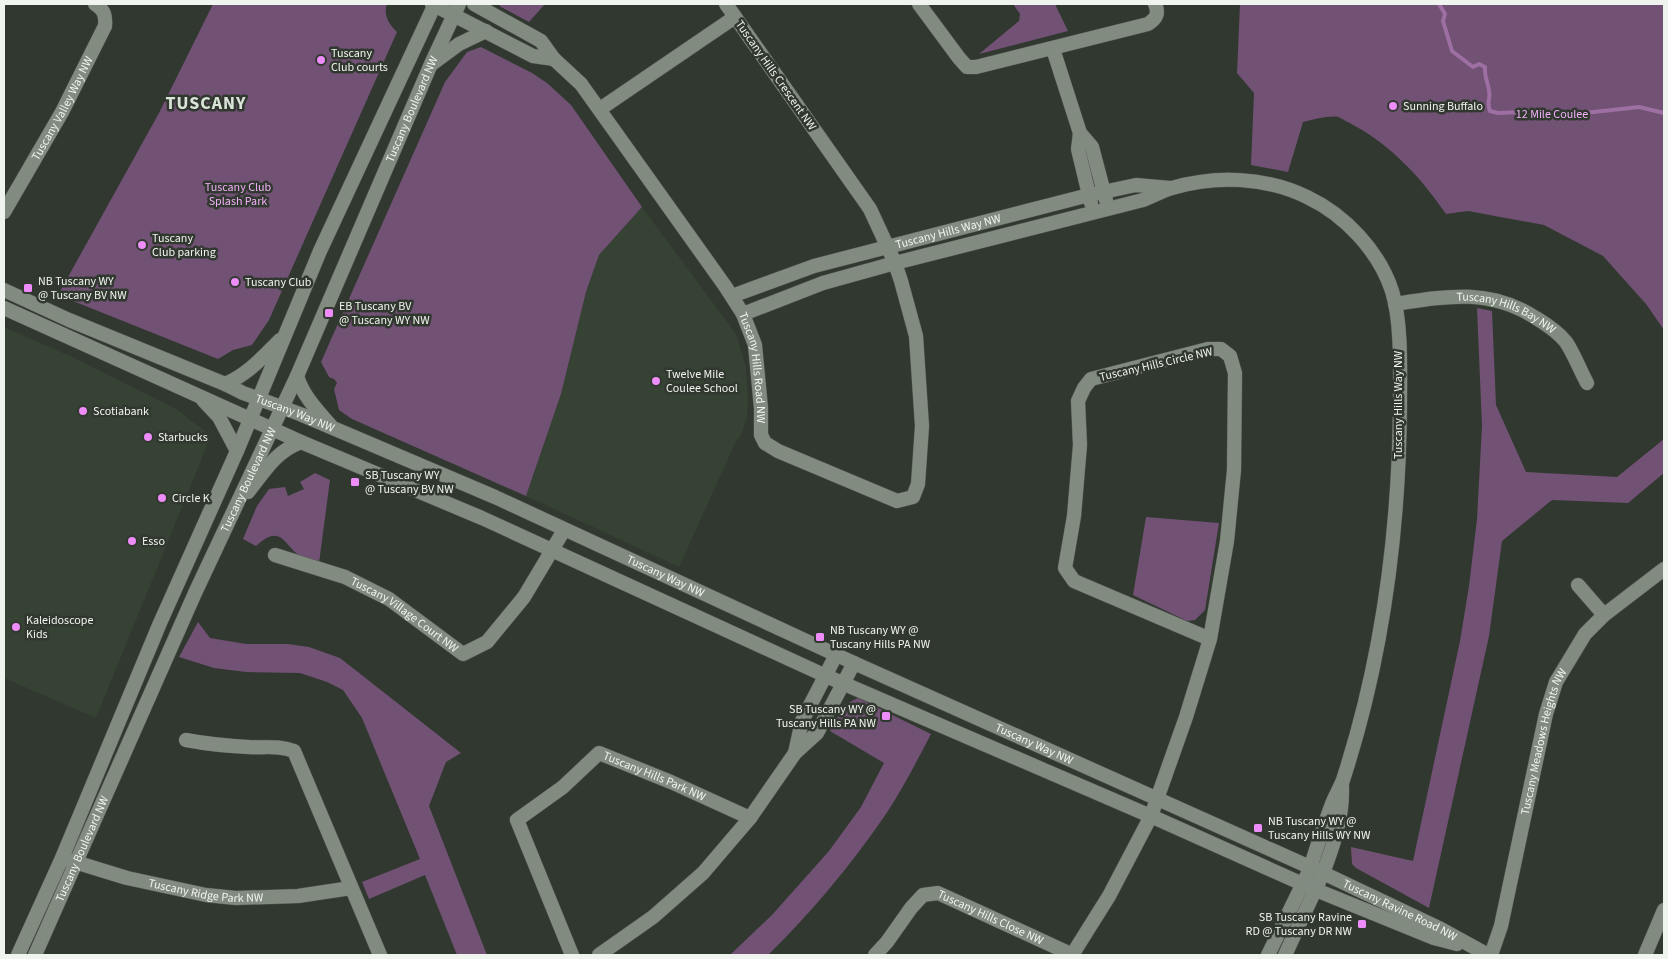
<svg xmlns="http://www.w3.org/2000/svg" width="1668" height="959" font-family="'Source Sans 3',sans-serif">
	<style>
		.built { fill: #364233 }
		.green { fill: #715174 }
		.lines { fill: none; stroke-linecap: round; stroke-linejoin: round }
		.stream { stroke: #9e6fa2; stroke-width: 4 }
		.minor-casing { stroke: #51574f; stroke-width: 15 }
		.tertiary-casing { stroke: #51574f; stroke-width: 15 }
		.minor { stroke: #828b80; stroke-width: 14 }
		.tertiary { stroke: #828b80; stroke-width: 14 }
		.poi-dot { fill: #ee8cf9; stroke: #31382f; stroke-width: 2 }
		.labels { text-anchor: middle; stroke-width: 5; stroke-linejoin: round; paint-order: stroke }
		.poi-label { font-size: 12px; fill: #f0f4ee; stroke: #31382f; text-anchor: start }
		.street-label { font-size: 12px; fill: #f0f4ee; stroke: #31382f }
		.park-label { font-size: 12px; fill: #f2b0f9; stroke: #31382f }
		.district-label { font-size: 18px; font-weight: bold; letter-spacing: 1px; fill: #dbe4d9; stroke: #31382f }
	</style>
	<rect width="100%" height="100%" fill="#31382f"/>
	<!-- built -->
	<path class="built" d="M642 207 736 334 746 367 748 399 747 418 741 435 737 439 679 567 526 496 561 394 586 292 599 255Z
		M4 327 70 356 176 409 211 436 96 718 4 678Z"/>
	<!-- green -->
	<path class="green" d="M213 4H387C383 15 389 24 397 32L269 320 252 345 233 350 218 359 58 295 159 113Z
		M498 4H545L529 22 501 7Z
		M1013 4H1055L1068 31 979 54 1019 21 1020 14Z
		M1240 4H1664V330L1646 304 1603 256 1544 225 1468 211 1446 214C1421 178 1393 147 1355 126 1349 123 1343 119 1338 117 1331 115 1311 120 1303 122L1288 172 1251 165 1254 93 1237 73Z
		M481 47 532 73 547 83 571 105 642 207 599 255 586 292 561 394 526 496 352 419 339 410 334 389 337 383 334 379 329 377 321 362 445 82 467 52Z
		M1477 308 1492 311 1496 405 1526 472 1617 477 1664 439V473L1628 503 1552 500 1502 541 1489 636 1429 908 1356 868 1352 864 1351 847 1413 861 1460 641 1469 586 1477 519 1482 426Z
		M315 473 330 480 319 563C312 561 306 560 300 556 283 544 281 523 256 546L243 539 257 506 269 489 285 487 288 496 304 489 300 482Z
		M1146 517 1219 523 1205 610 1195 620 1187 621 1133 595Z
		M198 622 210 638 246 644H288L309 647 340 658 461 753 446 762 429 806 487 955H457L425 875 369 899 362 882 420 859 362 718 343 690 327 682 300 673 246 672 214 668 179 657Z
		M858 698 931 734C917 761 903 788 886 814 851 865 812 912 768 955H730L772 915 829 851 861 807 884 763 830 731 844 705Z"/>
	<g class="lines">
		<!-- stream -->
		<path class="stream" d="M1439 4 1445 14 1443 21 1452 51 1473 67 1479 64 1485 67C1484 78 1488 81 1489 91 1491 98 1486 103 1490 111L1498 113 1522 112 1548 117 1639 107 1664 113"/>
		<!-- minor casing -->
		<g class="minor-casing">
			<g id="minor">
				<path d="M432 4 533 56 554 59"/>
				<path id="s1" d="M474 4 541 41 554 59 581 84 725 286 743 314 755 345 761 408V435L765 443 778 451 897 501 913 497 918 484 922 426 916 336 901 281 895 263 870 209 726 4"/>
				<path d="M919 4 959 58 967 67H976L1148 24C1157 18 1159 13 1155 4"/>
				<path d="M1053 49 1080 133 1092 147 1106 200"/>
				<path d="M600 109 735 17"/>
				<path d="M1080 133 1078 149 1091 203"/>
				<path id="s2" d="M4 212 62 112 105 26C106 15 104 10 95 4"/>
				<path id="s3" d="M732 296 814 266 1089 195 1136 185 1170 188"/>
				<path id="s4" d="M1395 304C1446 296 1490 288 1536 318 1546 324 1558 332 1566 342 1574 354 1580 370 1587 383"/>
				<path d="M743 314 823 283 895 263 1143 200C1153 196 1162 191 1172 188 1216 175 1266 177 1307 197 1345 215 1379 251 1392 291 1402 323 1400 372 1400 406 1399 532 1382 660 1343 780 1340 788 1335 796 1332 804 1324 825 1317 847 1310 868"/>
				<path id="s5" d="M275 555 345 577 389 599 463 654 487 642 524 597 564 530"/>
				<path d="M1578 585 1604 615"/>
				<path d="M186 740C207 744 227 746 248 747 265 748 278 745 294 751L380 955"/>
				<path d="M795 753 802 721 836 655"/>
				<path id="s6" d="M1342 786C1343 817 1334 844 1323 873L1439 928 1488 955"/>
				<path id="s7" d="M65 859 127 878 206 895 236 898 298 896 351 888"/>
				<path d="M1316 890 1434 938 1457 944"/>
				<path id="s8" d="M572 955 517 820 563 787 599 753 671 782 750 818"/>
				<path d="M599 955 653 917 703 873 750 818 795 753 817 733 854 663"/>
				<path id="s9" d="M875 955 887 942 911 908 923 895 938 893 1073 955"/>
				<path d="M1072 955 1109 896 1151 816 1186 717 1210 639 1227 541 1234 470 1235 373 1230 356 1221 349H1208L1091 379 1084 388 1078 401 1080 445 1074 516 1065 568 1074 581 1210 639"/>
				<path id="s10" d="M1491 955 1501 926 1546 714 1556 682 1585 634 1604 615 1664 569"/>
				<path d="M1645 955 1664 910"/>
			</g>
		</g>
		<!-- tertiary casing -->
		<g class="tertiary-casing">
			<g id="tertiary">
				<path d="M432 64 459 44 486 31"/>
				<path id="s11" d="M4 290 69 320 225 384 243 393 300 414 495 497 854 663 1323 873 1285 955"/>
				<path d="M4 308 301 442 482 518 826 676 1162 821 1316 890"/>
				<path d="M297 376C303 396 317 410 331 426"/>
				<path d="M225 384C247 375 263 357 280 340"/>
				<path d="M203 400 219 417 237 451"/>
				<path d="M248 492C265 471 275 452 301 442"/>
				<path d="M18 955 62 858 160 623 237 451 320 251 435 4"/>
				<path id="s12" d="M35 955 195 593 297 376 431 64 459 4"/>
				<path d="M1268 955 1307 875"/>
			</g>
		</g>
		<!-- minor -->
		<use href="#minor" class="minor"/>
		<!-- tertiary -->
		<use href="#tertiary" class="tertiary"/>
	</g>
	<!-- markers -->
	<g class="poi-dot">
		<circle cx="321" cy="60" r="5"/>
		<circle cx="1393" cy="106" r="5"/>
		<circle cx="142" cy="245" r="5"/>
		<circle cx="235" cy="282" r="5"/>
		<rect x="23" y="283" width="10" height="10" rx="2.5"/>
		<rect x="324" y="308" width="10" height="10" rx="2.5"/>
		<circle cx="656" cy="381" r="5"/>
		<circle cx="83" cy="411" r="5"/>
		<circle cx="148" cy="437" r="5"/>
		<rect x="350" y="477" width="10" height="10" rx="2.5"/>
		<circle cx="162" cy="498" r="5"/>
		<circle cx="132" cy="541" r="5"/>
		<circle cx="16" cy="627" r="5"/>
		<rect x="815" y="632" width="10" height="10" rx="2.5"/>
		<rect x="881" y="711" width="10" height="10" rx="2.5"/>
		<rect x="1253" y="823" width="10" height="10" rx="2.5"/>
		<rect x="1357" y="919" width="10" height="10" rx="2.5"/>
	</g>
	<g class="labels">
		<!-- poi labels -->
		<g class="poi-label">
			<text x="331" y="57">Tuscany<tspan x="331" dy="14">Club courts</tspan></text>
			<text x="1403" y="110">Sunning Buffalo</text>
			<text x="152" y="242">Tuscany<tspan x="152" dy="14">Club parking</tspan></text>
			<text x="38" y="285">NB Tuscany WY<tspan x="38" dy="14">@ Tuscany BV NW</tspan></text>
			<text x="245" y="286">Tuscany Club</text>
			<text x="339" y="310">EB Tuscany BV<tspan x="339" dy="14">@ Tuscany WY NW</tspan></text>
			<text x="666" y="378">Twelve Mile<tspan x="666" dy="14">Coulee School</tspan></text>
			<text x="93" y="415">Scotiabank</text>
			<text x="158" y="441">Starbucks</text>
			<text x="365" y="479">SB Tuscany WY<tspan x="365" dy="14">@ Tuscany BV NW</tspan></text>
			<text x="172" y="502">Circle K</text>
			<text x="142" y="545">Esso</text>
			<text x="26" y="624">Kaleidoscope<tspan x="26" dy="14">Kids</tspan></text>
			<text x="830" y="634">NB Tuscany WY @<tspan x="830" dy="14">Tuscany Hills PA NW</tspan></text>
			<text x="876" y="713" text-anchor="end">SB Tuscany WY @<tspan x="876" dy="14">Tuscany Hills PA NW</tspan></text>
			<text x="1268" y="825">NB Tuscany WY @<tspan x="1268" dy="14">Tuscany Hills WY NW</tspan></text>
			<text x="1352" y="921" text-anchor="end">SB Tuscany Ravine<tspan x="1352" dy="14">RD @ Tuscany DR NW</tspan></text>
		</g>
		<!-- street labels -->
		<g class="street-label">
			<text transform="translate(776 75) rotate(55)" y="4">Tuscany Hills Crescent NW</text>
			<text dy="4" stroke="none"><textPath href="#s2" startOffset="119">Tuscany Valley Way NW</textPath></text>
			<text dy="4" stroke="none"><textPath href="#s12" startOffset="926">Tuscany Boulevard NW</textPath></text>
			<text dy="4" stroke="none"><textPath href="#s3" startOffset="226">Tuscany Hills Way NW</textPath></text>
			<text dy="4" stroke="none"><textPath href="#s4" startOffset="115">Tuscany Hills Bay NW</textPath></text>
			<text transform="translate(1156 364) rotate(-13)" y="4">Tuscany Hills Circle NW</text>
			<text dy="4" stroke="none"><textPath href="#s1" startOffset="472">Tuscany Hills Road NW</textPath></text>
			<text transform="translate(1398 405) rotate(-90)" y="4">Tuscany Hills Way NW</text>
			<text dy="4" stroke="none"><textPath href="#s11" startOffset="316">Tuscany Way NW</textPath></text>
			<text dy="4" stroke="none"><textPath href="#s12" startOffset="521">Tuscany Boulevard NW</textPath></text>
			<text dy="4" stroke="none"><textPath href="#s11" startOffset="721">Tuscany Way NW</textPath></text>
			<text dy="4" stroke="none"><textPath href="#s5" startOffset="144">Tuscany Village Court NW</textPath></text>
			<text dy="4" stroke="none"><textPath href="#s10" startOffset="220">Tuscany Meadows Heights NW</textPath></text>
			<text dy="4" stroke="none"><textPath href="#s11" startOffset="1126">Tuscany Way NW</textPath></text>
			<text dy="4" stroke="none"><textPath href="#s8" startOffset="312">Tuscany Hills Park NW</textPath></text>
			<text dy="4" stroke="none"><textPath href="#s12" startOffset="116">Tuscany Boulevard NW</textPath></text>
			<text dy="4" stroke="none"><textPath href="#s7" startOffset="145">Tuscany Ridge Park NW</textPath></text>
			<text dy="4" stroke="none"><textPath href="#s6" startOffset="175">Tuscany Ravine Road NW</textPath></text>
			<text dy="4" stroke="none"><textPath href="#s9" startOffset="150">Tuscany Hills Close NW</textPath></text>
		</g>
		<!-- park labels -->
		<g class="park-label">
			<text x="1552" y="118">12 Mile Coulee</text>
			<text x="238" y="191">Tuscany Club<tspan x="238" dy="14">Splash Park</tspan></text>
		</g>
		<!-- district labels -->
		<g class="district-label">
			<text x="206" y="109">TUSCANY</text>
		</g>
	</g>
	<!-- border -->
	<rect width="1668" height="959" fill="none" stroke="#f0f4ee" stroke-width="10"/>
</svg>
